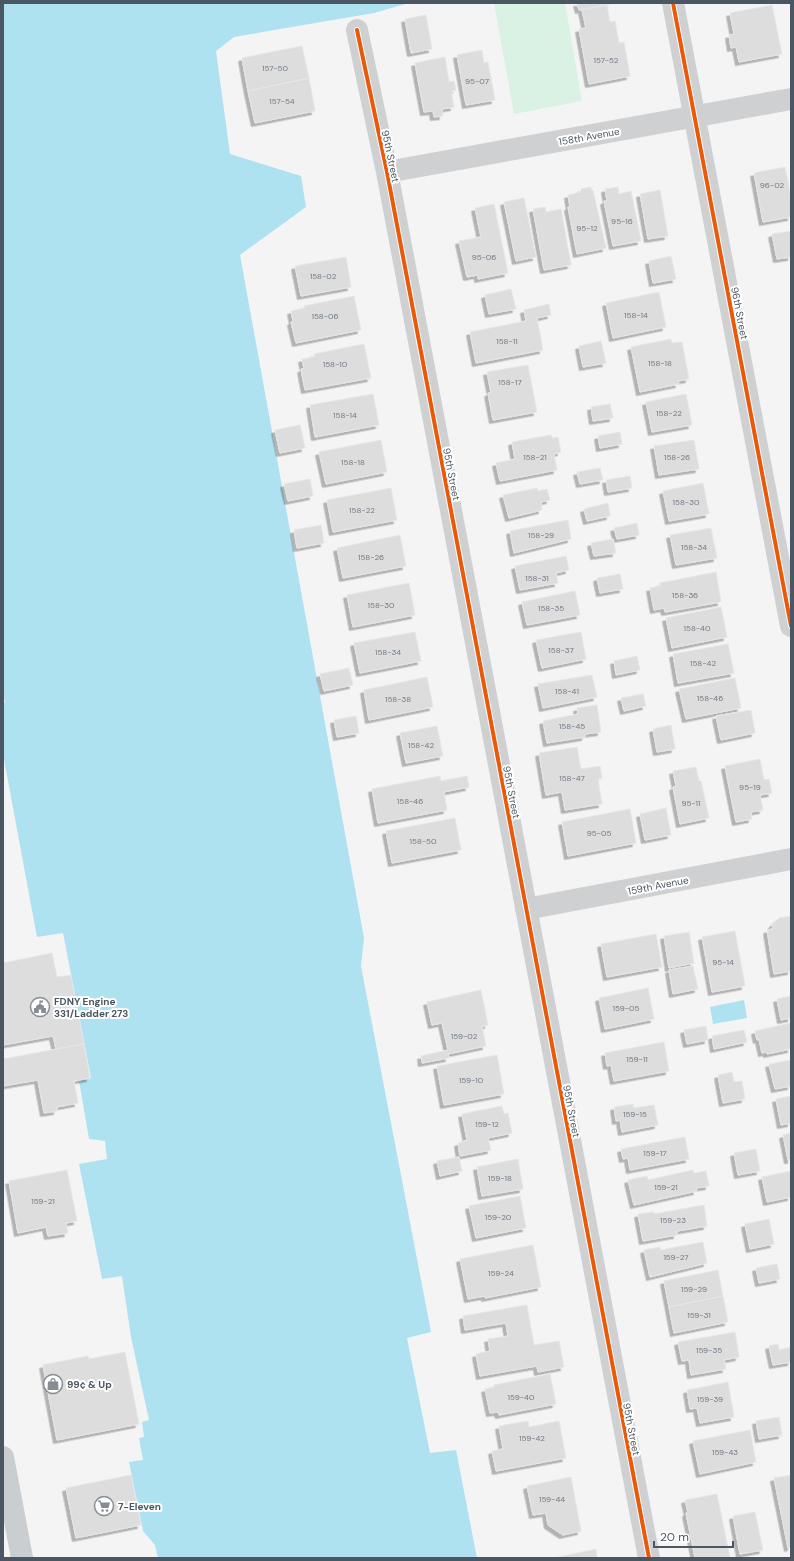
<svg xmlns="http://www.w3.org/2000/svg" width="794" height="1561" font-family="'DM Sans',sans-serif">
	<style>
		.green { fill: #d9f2e3 }
		.water { fill: #aee2f0 }
		.building { fill: #ddddde; stroke: #e5e6e7; filter: url(#shadow) }
		.lines { fill: none; stroke-linecap: round; stroke-linejoin: round }
		.minor { stroke: #ced0d2; stroke-width: 22 }
		.major { stroke: #caced1; stroke-width: 22 }
		.cycleway-casing { stroke: #fff; stroke-width: 6 }
		.cycleway { stroke: #e8590c; stroke-width: 4 }
		.labels { text-anchor: middle; stroke-width: 4; stroke-linejoin: round; paint-order: stroke }
		.number-label { font-size: 8px; fill: #707881 }
		.street-label { font-size: 10px; fill: #4a5661; stroke: #fff }
		.poi-label { font-size: 10px; font-weight: bold; fill: #4a5661; stroke: #fff; text-anchor: start }
	</style>
	<defs>
		<filter id="shadow"><feDropShadow dx="-3.5" dy="3.5" stdDeviation="0" flood-color="#0004"/></filter>
	</defs>
	<rect width="100%" height="100%" fill="#f4f4f4"/>
	<!-- green -->
	<path class="green" d="M494 3H565L582 101 514 114Z"/>
	<!-- water -->
	<path class="water" d="M3 3H409L374 13 234 37 216 51 230 154 301 176 306 207 240 255 364 938 361 966 431 1332 407 1338 430 1453 456 1450 477 1558H158L155 1545 143 1531 129 1462 143 1460 139 1438 144 1437 142 1422 149 1420 131 1337 122 1276 102 1279 79 1164 107 1159 105 1141 89 1139 79 1081 91 1078 63 933 37 937 3 754V703H5L3 692Z
		M744 1000 747 1018 713 1024 710 1007Z"/>
	<!-- building -->
	<path class="building" d="M577 3H611V4L579 10Z
		M607 5 610 22 615 21 619 43 624 42 630 76 589 84 579 29 586 28 582 10Z
		M772 5 782 54 739 62 736 47 731 48 729 35 734 34 730 13Z
		M426 15 432 49 411 53 405 19Z
		M302 46 309 78 248 91 242 58Z
		M482 50 484 63 488 62 495 100 466 105 457 55Z
		M445 57 449 82 454 81 456 90 451 91 454 107 442 109 443 116 434 117 433 111 424 112 415 63Z
		M309 78 315 111 255 123 248 91Z
		M785 167 791 197V217L763 222 754 173Z
		M591 187 592 191 593 190 606 248 577 254 568 207H570L568 195 581 192V189Z
		M618 187 619 194 631 191 641 241 613 246 604 201H607L605 189Z
		M660 190 668 236 648 239 640 194Z
		M524 198 536 257 516 261 504 202Z
		M494 204 508 273 478 279V275L467 277 459 241 481 237 475 208Z
		M545 207 546 212 561 209 571 265 544 270 533 209Z
		M791 231V257L777 259 772 234Z
		M671 256 676 279 653 283 649 261Z
		M346 257 351 287 301 296 295 266Z
		M511 289 516 309 489 314 485 295Z
		M659 292 666 327 613 338 606 303Z
		M354 296 361 330 296 343 291 322 293 321 291 311 305 308 304 306Z
		M549 304 551 315 537 318 543 350 476 363 470 332 526 321 524 310Z
		M671 339 672 343 682 342 689 379 678 381 679 384 640 392 631 347Z
		M601 341 606 363 583 367 579 346Z
		M364 344 371 378 305 390 301 369H304L302 359 315 357 314 354Z
		M528 365 537 412 493 420 488 393H491L487 372Z
		M373 394 379 425 315 437 310 405Z
		M686 394 692 425 652 432 646 402Z
		M610 404 613 418 593 421 591 407Z
		M300 425 305 448 280 453 275 430Z
		M620 432 622 444 600 448 598 436Z
		M551 435 552 438 558 437 561 452 554 454 557 470 500 481 496 463 515 459 512 442Z
		M381 440 387 472 326 484 319 452Z
		M694 440 699 469 659 475 654 446Z
		M600 468 603 480 580 484 577 472Z
		M630 476 632 488 608 492 606 480Z
		M310 479 313 496 288 501 284 484Z
		M703 483 709 514 669 521 663 491Z
		M391 488 397 520 333 532 327 500Z
		M537 488 538 491 547 489 550 500 541 502 542 510 509 518 503 495Z
		M608 503 610 516 587 521 584 509Z
		M568 520 571 539 514 553 510 531Z
		M637 523 639 535 617 539 614 528Z
		M321 525 324 543 297 548 294 530Z
		M711 528 717 558 676 565 670 535Z
		M400 535 406 566 343 578 337 548Z
		M613 539 616 553 594 556 591 543Z
		M566 556 569 570 556 573 558 583 520 590 515 566Z
		M716 572 721 602 665 612 664 608 654 610 650 588 661 586 660 583Z
		M620 574 623 589 600 593 597 578Z
		M409 583 415 615 353 627 347 595Z
		M575 591 580 615 527 625 522 602Z
		M721 607 727 637 672 648 666 618Z
		M415 632 421 661 360 673 354 643Z
		M581 632 586 659 542 668 536 640Z
		M728 644 734 673 678 683 673 654Z
		M637 656 640 670 616 675 614 661Z
		M349 668 353 685 324 691 320 674Z
		M592 675 597 697 543 708 538 684Z
		M427 677 433 707 369 720 364 690Z
		M735 678 741 708 686 719 679 689Z
		M643 694 646 706 624 711 621 698Z
		M597 705 601 732 585 734V737L547 743 543 721 578 714 577 708Z
		M751 710 755 733 721 740 716 716Z
		M356 716 359 733 337 737 334 720Z
		M671 725 675 749 657 752 653 729Z
		M437 726 443 756 406 763 400 733Z
		M577 747 581 769 600 766 602 778 598 779 602 804 565 810 562 792 546 795 539 753Z
		M760 759 764 780 769 779 772 793 760 795 763 810 751 812 752 819 736 822 725 766Z
		M696 767 699 781H701L709 818 680 824 673 787 676 786 673 771Z
		M440 776 441 781 467 776 469 787 444 792 447 810 378 823 372 789Z
		M666 808 671 835 645 840 640 814Z
		M630 809 636 843 568 856 562 822Z
		M455 818 461 850 392 863 386 831Z
		M791 916V971L774 974 767 930 773 929 772 925 779 918Z
		M735 931 745 986 712 992 702 937Z
		M689 932 694 963 669 968 664 936Z
		M656 934 662 967 607 977 601 944Z
		M52 953 57 977 71 975 84 1044 56 1049 53 1036 3 1045V963Z
		M693 966 698 989 673 994 669 970Z
		M648 988 654 1019 605 1029 599 998Z
		M481 990 488 1025 482 1026 486 1046 448 1054 449 1058 422 1063 421 1056 448 1050 442 1023 432 1025 427 1002Z
		M791 996V1018L781 1020 777 999Z
		M791 1023V1049L767 1054V1052L762 1053 759 1039 757 1040 755 1031Z
		M706 1026 708 1040 687 1044 684 1030Z
		M744 1030 747 1042 714 1049 712 1036Z
		M664 1042 669 1071 614 1081 611 1065 607 1066 605 1053Z
		M84 1044 90 1078 74 1081 78 1103 57 1107V1111L44 1113 38 1080 3 1086V1059Z
		M497 1055 504 1094 444 1105 437 1066Z
		M791 1060V1086L775 1089 769 1064Z
		M732 1072 734 1082 742 1081 745 1099 723 1103 718 1075Z
		M791 1096V1123L781 1125 776 1099Z
		M633 1104V1108L654 1105 658 1125 622 1132 620 1120 616 1121 614 1107Z
		M502 1106 504 1114 508 1113 512 1133 488 1138 491 1150 460 1156 458 1143 467 1140 462 1114Z
		M791 1133V1160H788L783 1135Z
		M685 1137 689 1159 630 1170 628 1158 623 1159 621 1149Z
		M756 1149 760 1171 738 1175 734 1153Z
		M459 1157 462 1171 440 1176 437 1161Z
		M518 1159 523 1189 482 1196 477 1167Z
		M67 1170 77 1221 66 1223 68 1233 48 1236 46 1227 18 1233 9 1181Z
		M693 1170 694 1173 706 1171 709 1186 696 1188 697 1191 634 1205 628 1180 647 1176 648 1180Z
		M791 1171V1197L767 1202 762 1177Z
		M520 1196 526 1228 476 1238 469 1206Z
		M704 1205 707 1226 677 1231V1235L643 1241 638 1214 654 1212V1214Z
		M769 1219 774 1244 750 1249 745 1224Z
		M703 1242 707 1263 650 1277 644 1250 660 1247 661 1250Z
		M533 1245 541 1287 485 1298V1296L468 1299 460 1259Z
		M777 1264 780 1279 759 1283 756 1268Z
		M718 1270 723 1296 669 1307 664 1281Z
		M723 1296 728 1322 674 1333 669 1307Z
		M527 1305 534 1345 559 1341 564 1367 538 1372 537 1366 480 1376 476 1354 490 1351 488 1339 508 1336 506 1323 465 1330 463 1316Z
		M735 1332 739 1357 724 1360 726 1369 691 1375 689 1360 682 1361 678 1342Z
		M778 1344 779 1350 791 1347V1362L773 1365 769 1346Z
		M125 1352 139 1424 57 1440 43 1365 88 1356 89 1359Z
		M550 1374 556 1404 499 1415 498 1412 490 1413 485 1389 494 1387V1385Z
		M728 1382 734 1417 700 1423 697 1408 690 1409 687 1390Z
		M779 1417 782 1435 759 1439 756 1421Z
		M528 1421 529 1427 559 1421 566 1458 496 1471 492 1451 503 1449 499 1426Z
		M750 1430 756 1462 700 1474 693 1441Z
		M131 1475 141 1525 76 1538 66 1488Z
		M791 1475V1547L788 1548 774 1478Z
		M571 1477 581 1531 563 1535 548 1525 546 1513 533 1515 527 1486Z
		M717 1494 730 1558H695L686 1513H688L685 1500Z
		M755 1512 763 1550 740 1554 733 1516Z
		M596 1549 597 1558H554Z"/>
	<g class="lines">
		<!-- minor -->
		<path class="minor" d="M673 3 791 626
			M357 30 387 172 649 1558
			M387 172 791 99
			M526 909 791 859"/>
		<!-- major -->
		<path class="major" d="M3 1457 22 1558"/>
		<!-- cycleway casing -->
		<g class="cycleway-casing">
			<path id="cycleway" d="M673 3 791 626
				M357 30 387 172 649 1558"/>
		</g>
		<!-- cycleway -->
		<use href="#cycleway" class="cycleway"/>
	</g>
	<!-- icons -->
	<defs>
		<g id="civic-ring" transform="scale(1)"><circle r="9.5" fill="#fff" stroke="#868d94" stroke-width="1.5"/><path d="M-.6-6.5H3V-4.5H.6V-3L4-1V1h2V6H-6V1h2V-1L-.6-3ZM-1.2 2.5V6h2.4V2.5Z" fill="#868d94"/></g>
		<g id="shop-ring" transform="scale(1)"><circle r="9.5" fill="#fff" stroke="#868d94" stroke-width="1.5"/><path d="M-5-2.5h2.3a2.7 3.5 0 0 1 5.4 0H5L5.5 6h-11ZM-1.5-2.5h3a1.5 2.3 0 0 0-3 0Z" fill="#868d94"/></g>
		<g id="supermarket-ring" transform="scale(1)"><circle r="9.5" fill="#fff" stroke="#868d94" stroke-width="1.5"/><path d="M-6-5.5h2.5l.6 2H6L4.5 2H-2.5L-4.4-4H-6ZM-1.5 3.2a1.3 1.3 0 1 0 .1 0ZM3 3.2a1.3 1.3 0 1 0 .1 0Z" fill="#868d94"/></g>
	</defs>
	<g fill-rule="evenodd">
		<use href="#civic-ring" x="40" y="1007"/>
		<use href="#shop-ring" x="53" y="1384"/>
		<use href="#supermarket-ring" x="104" y="1506"/>
	</g>
	<g class="labels">
		<!-- number labels -->
		<g class="number-label">
			<text x="606" y="63">157-52</text>
			<text x="275" y="71">157-50</text>
			<text x="477" y="84">95-07</text>
			<text x="282" y="104">157-54</text>
			<text x="772" y="188">96-02</text>
			<text x="622" y="224">95-16</text>
			<text x="587" y="231">95-12</text>
			<text x="484" y="260">95-06</text>
			<text x="323" y="279">158-02</text>
			<text x="636" y="318">158-14</text>
			<text x="325" y="319">158-06</text>
			<text x="507" y="344">158-11</text>
			<text x="660" y="366">158-18</text>
			<text x="335" y="367">158-10</text>
			<text x="510" y="385">158-17</text>
			<text x="669" y="416">158-22</text>
			<text x="345" y="418">158-14</text>
			<text x="535" y="460">158-21</text>
			<text x="677" y="460">158-26</text>
			<text x="353" y="465">158-18</text>
			<text x="686" y="505">158-30</text>
			<text x="362" y="513">158-22</text>
			<text x="541" y="538">158-29</text>
			<text x="694" y="550">158-34</text>
			<text x="371" y="560">158-26</text>
			<text x="537" y="581">158-31</text>
			<text x="685" y="598">158-36</text>
			<text x="381" y="608">158-30</text>
			<text x="551" y="611">158-35</text>
			<text x="697" y="631">158-40</text>
			<text x="561" y="653">158-37</text>
			<text x="388" y="655">158-34</text>
			<text x="703" y="666">158-42</text>
			<text x="567" y="694">158-41</text>
			<text x="710" y="701">158-46</text>
			<text x="398" y="702">158-38</text>
			<text x="572" y="729">158-45</text>
			<text x="421" y="748">158-42</text>
			<text x="572" y="781">158-47</text>
			<text x="750" y="790">95-19</text>
			<text x="410" y="804">158-46</text>
			<text x="691" y="806">95-11</text>
			<text x="599" y="836">95-05</text>
			<text x="423" y="844">158-50</text>
			<text x="723" y="965">95-14</text>
			<text x="626" y="1011">159-05</text>
			<text x="464" y="1039">159-02</text>
			<text x="637" y="1062">159-11</text>
			<text x="471" y="1083">159-10</text>
			<text x="635" y="1117">159-15</text>
			<text x="487" y="1127">159-12</text>
			<text x="655" y="1156">159-17</text>
			<text x="500" y="1181">159-18</text>
			<text x="666" y="1190">159-21</text>
			<text x="43" y="1204">159-21</text>
			<text x="498" y="1220">159-20</text>
			<text x="673" y="1223">159-23</text>
			<text x="676" y="1260">159-27</text>
			<text x="501" y="1276">159-24</text>
			<text x="694" y="1292">159-29</text>
			<text x="699" y="1318">159-31</text>
			<text x="709" y="1353">159-35</text>
			<text x="521" y="1400">159-40</text>
			<text x="710" y="1402">159-39</text>
			<text x="532" y="1441">159-42</text>
			<text x="725" y="1455">159-43</text>
			<text x="552" y="1502">159-44</text>
		</g>
		<!-- street labels -->
		<g class="street-label">
			<text transform="translate(589 136) rotate(-10)" y="4">158th Avenue</text>
			<text transform="translate(391 156) rotate(78)" y="4">95th Street</text>
			<text transform="translate(740 313) rotate(79)" y="4">96th Street</text>
			<text transform="translate(452 474) rotate(79)" y="4">95th Street</text>
			<text transform="translate(512 792) rotate(79)" y="4">95th Street</text>
			<text transform="translate(658 885) rotate(-11)" y="4">159th Avenue</text>
			<text transform="translate(572 1111) rotate(79)" y="4">95th Street</text>
			<text transform="translate(632 1429) rotate(79)" y="4">95th Street</text>
		</g>
		<!-- poi labels -->
		<g class="poi-label">
			<text x="54" y="1005">FDNY Engine<tspan x="54" dy="12">331/Ladder 273</tspan></text>
			<text x="67" y="1388">99¢ &amp; Up</text>
			<text x="118" y="1510">7-Eleven</text>
		</g>
	</g>
	<!-- border -->
	<rect width="794" height="1561" fill="none" stroke="#4a5661" stroke-width="8"/>
	<!-- scale -->
	<path d="M654 1541v6h79v-6" fill="none" stroke="#4a5661" stroke-width="2"/>
	<text x="660" y="1541" font-size="12" fill="#4a5661" stroke="#ffffff" stroke-width="3" paint-order="stroke">20 m</text>
</svg>
